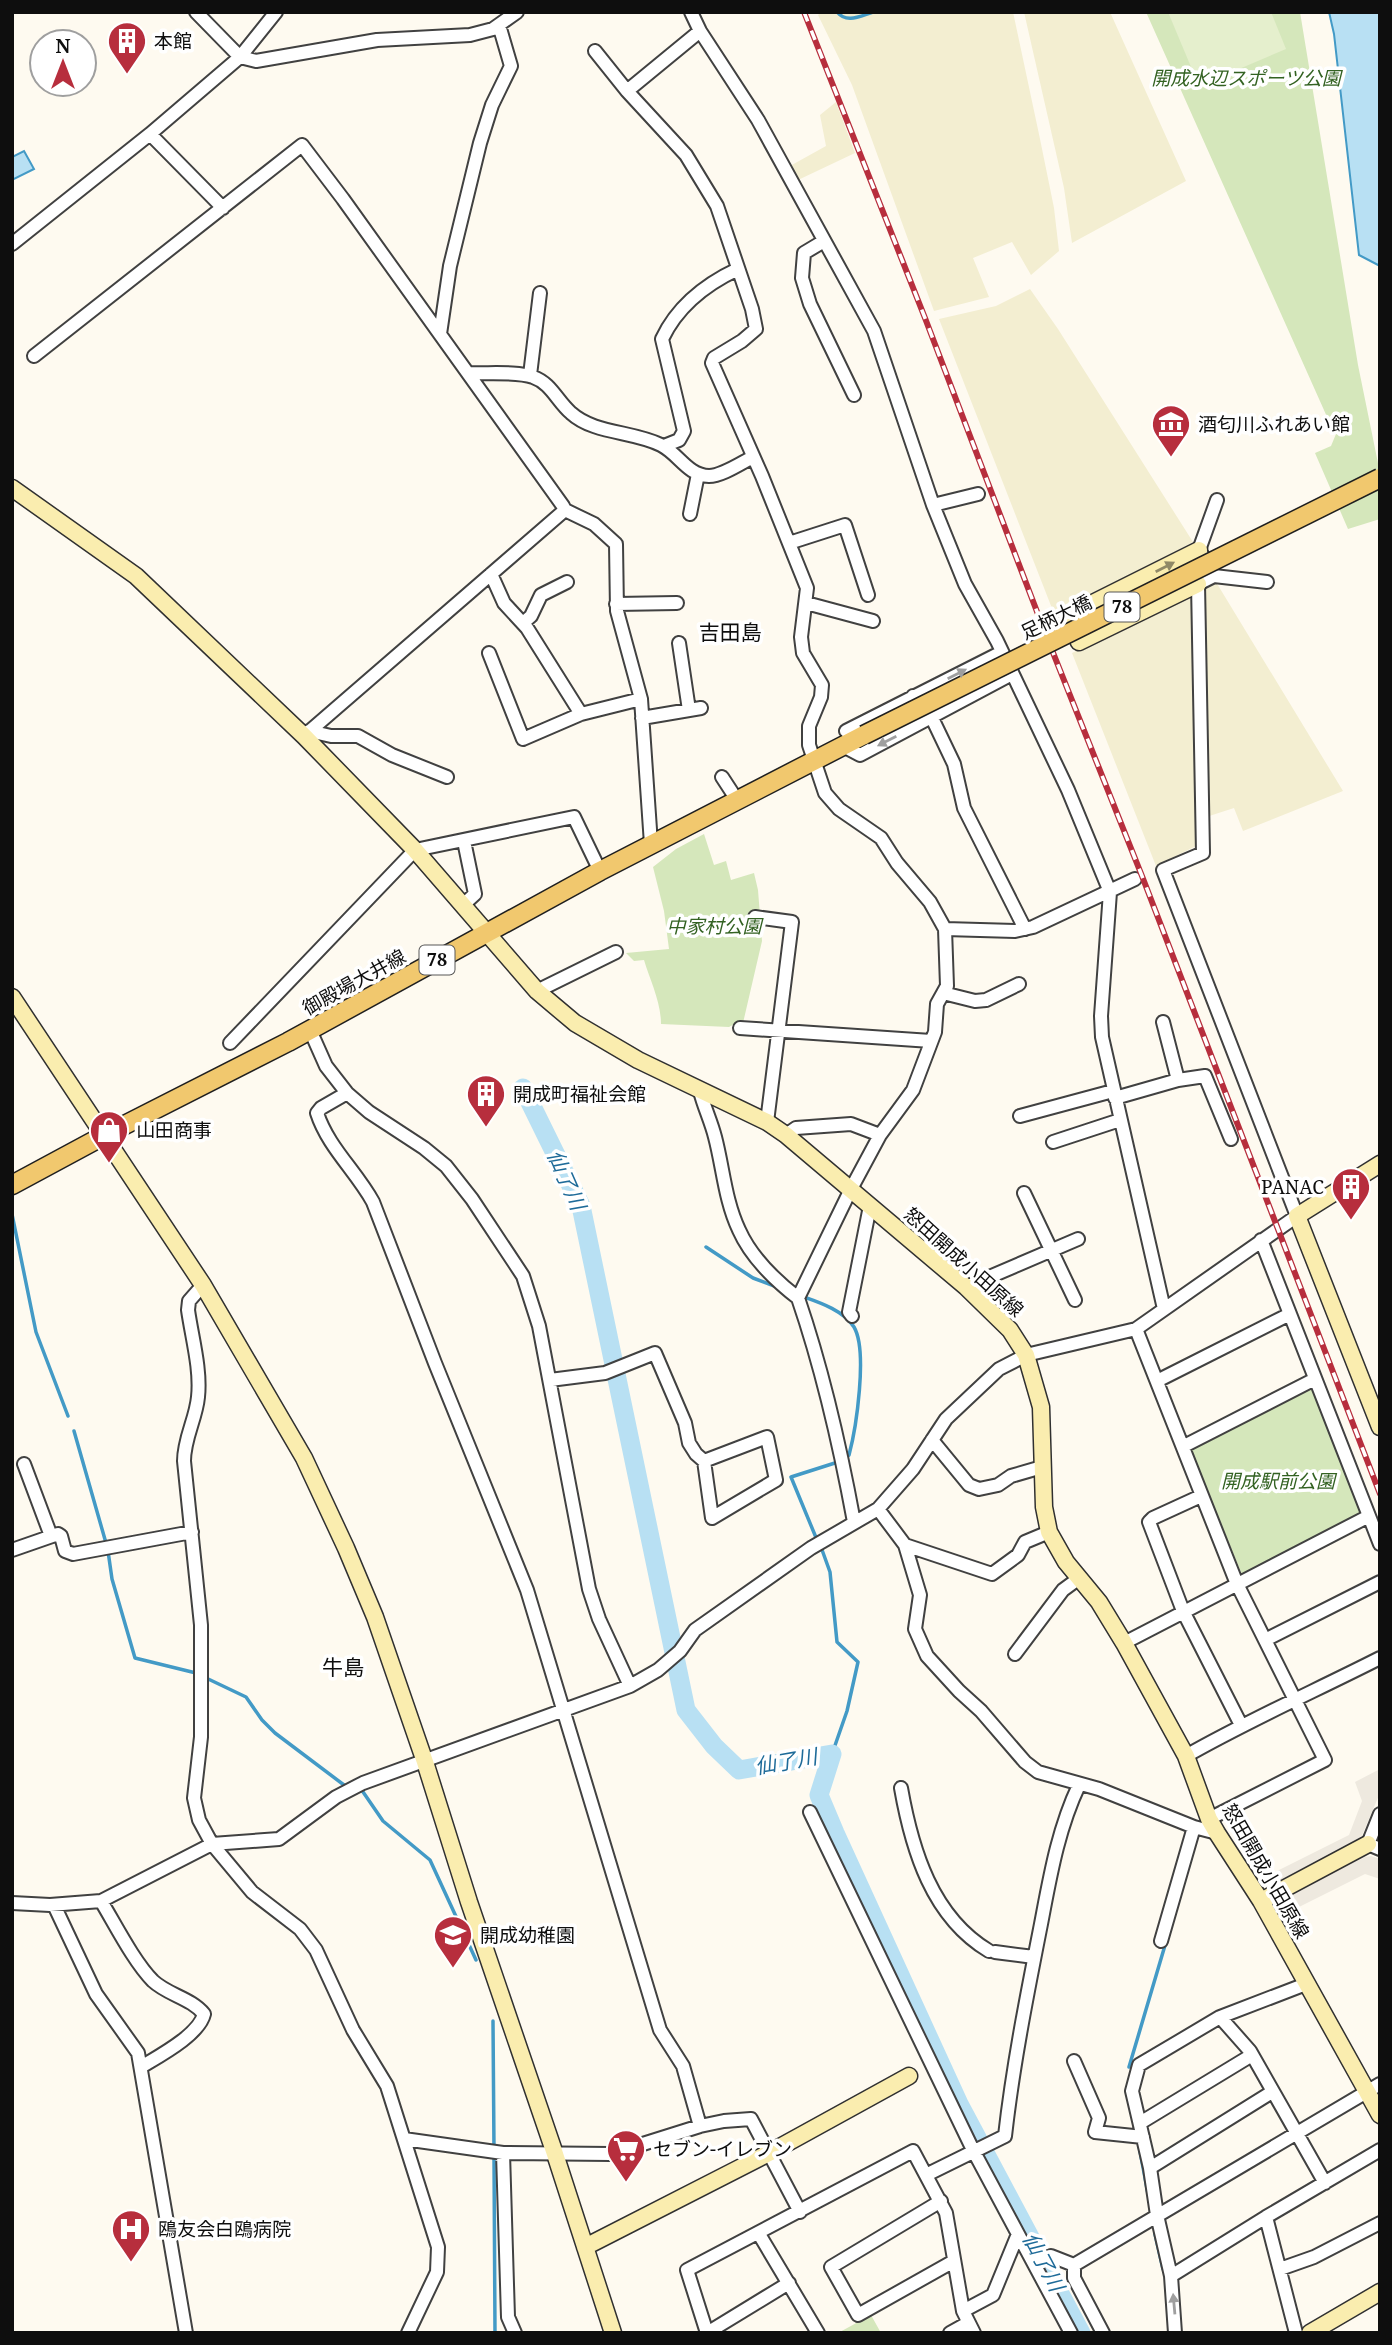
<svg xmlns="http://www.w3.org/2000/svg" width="1392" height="2345" font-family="'Noto Serif','Noto Sans JP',serif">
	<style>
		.farmland { fill: #f3eed1 }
		.green { fill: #d5e7bb }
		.pitch { fill: #e5efcd }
		.plaza { fill: #eee9df }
		.water { fill: #b8e0f3; stroke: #439ac6; stroke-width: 2 }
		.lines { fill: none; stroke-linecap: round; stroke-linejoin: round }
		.stream { stroke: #439ac6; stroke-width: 3.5 }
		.river { stroke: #b8e0f3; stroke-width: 19 }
		.street-casing { stroke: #414141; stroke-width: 16 }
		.secondary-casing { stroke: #303030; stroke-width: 19 }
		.primary-casing { stroke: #1f1f1f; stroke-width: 21 }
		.street { stroke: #fff; stroke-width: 12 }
		.secondary { stroke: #faedaf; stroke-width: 16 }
		.primary { stroke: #f1c86e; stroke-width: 18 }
		.rail-casing { stroke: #b72e3d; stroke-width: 6 }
		.rail { stroke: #fff; stroke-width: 3.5; stroke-dasharray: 10; stroke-linecap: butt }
		.primary-bridge-casing { stroke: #1f1f1f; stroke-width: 21; stroke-linecap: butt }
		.primary-bridge { stroke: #f1c86e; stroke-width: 18 }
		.oneway { fill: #908967 }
		.oneway2 { fill: #9f9f9f }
		.labels { text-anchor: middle; stroke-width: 7; stroke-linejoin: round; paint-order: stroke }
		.shield { fill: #fff; stroke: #565656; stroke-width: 2 }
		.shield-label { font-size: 18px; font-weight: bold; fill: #0e0e0e }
		.poi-label { font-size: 19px; fill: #0e0e0e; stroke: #fff; text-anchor: start }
		.park-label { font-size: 19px; font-style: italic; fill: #336222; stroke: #fff }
		.street-label { font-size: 19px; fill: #0e0e0e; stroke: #fff }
		.neighbourhood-label { font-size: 21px; fill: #0e0e0e; stroke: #fff }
		.water-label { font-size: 21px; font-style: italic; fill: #1e6b99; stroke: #fff }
	</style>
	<rect width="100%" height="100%" fill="#fefaf0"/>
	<!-- farmland -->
	<path class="farmland" d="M821 12H1013L1040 139 1054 208 1059 251 1031 275 1012 242 973 258 989 297 934 311 852 85 818 15Z
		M1024 12H1110L1186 181 1072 243 1064 188Z
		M836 102 855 153 798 180 790 166 826 146 820 115Z
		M1030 289 1058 329 1193 542 1055 616 939 319 996 306Z
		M1216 582 1343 791 1243 831 1234 808 1200 819 1196 846 1156 866 1072 653Z"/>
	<!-- green -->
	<path class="green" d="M1146 12H1300L1358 365 1380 473V519L1348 529 1315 453 1331 446 1336 434 1335 427 1332 428Z
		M704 834 714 865 726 861 731 880 754 873 758 890 762 941 743 1023 740 1021 729 1027 661 1024C661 1002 650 980 644 960L634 961 626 953 669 949 664 911 653 867 676 849Z
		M1309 1388 1317 1393 1366 1513 1243 1577 1190 1449Z
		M871 2315 881 2333H838Z"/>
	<!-- pitch -->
	<path class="pitch" d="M1168 12H1271L1286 49 1199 86Z"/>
	<!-- plaza -->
	<path class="plaza" d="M1380 1769V1793L1360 1840 1267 1887H1262L1255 1882 1349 1835 1362 1801 1355 1782Z
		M1371 1856 1380 1859V1879L1365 1874 1277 1918 1274 1914V1905L1280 1899 1365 1857Z"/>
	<!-- water -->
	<path class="water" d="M1329 12H1380V266L1359 255 1334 34Z
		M24 151 34 169 12 180V157Z"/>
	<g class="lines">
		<!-- stream -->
		<path class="stream" d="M837 12C847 24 860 16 873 12
			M12 1214 36 1332 68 1416
			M706 1247 753 1278 777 1287
			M804 1297C821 1303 844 1311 854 1327 868 1351 856 1429 849 1455L845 1458
			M74 1431 106 1543
			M817 1540 791 1477 838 1462
			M821 1547 830 1572 837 1642 858 1662 847 1711 832 1754
			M108 1551 112 1579 135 1658 196 1673
			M204 1677 246 1697 262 1720 275 1733 344 1785
			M361 1789 383 1821 430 1860 476 1960
			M493 2021 494 2149
			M1129 2067 1166 1942
			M1139 2146 1148 2194
			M494 2156 495 2333
			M1155 2234 1163 2269"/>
		<!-- river -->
		<path class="river" d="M523 1088 581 1206 686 1710 714 1746 739 1770 832 1754 819 1795 835 1833 959 2104 1081 2333"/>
		<!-- street casing -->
		<g class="street-casing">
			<path id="street" d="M196 12 240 57 256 61 377 40 470 35 493 29 517 12
				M691 12 700 31 758 120 874 331 933 505 965 584 997 641 1068 790 1110 892 1101 1016 1102 1037 1164 1309
				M595 51 627 91 686 155 717 206 752 309 756 329 742 341 714 358 712 363 762 476 807 588 801 637 803 653 822 685 821 697 809 726V745L825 793 839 809 881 838 897 863 930 902 945 929 947 986 937 1004 935 1032 913 1090 880 1135 851 1189 798 1298C823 1371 840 1446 854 1522
				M627 91 700 31
				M150 134 223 208
				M824 241 804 253 802 278 810 304 854 395
				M12 244 150 134 240 57 276 12
				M440 334 450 266 480 143 492 105 511 66 499 25
				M34 356 302 145 343 199 563 506 565 510 304 736
				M469 373C487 374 517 371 533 377 551 383 557 401 571 413 594 434 633 431 661 445 679 454 687 475 709 476 722 476 741 463 753 457
				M530 375 540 293
				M664 446 679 440 684 431 662 339C678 305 706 284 738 269
				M933 505 978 494
				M565 510 594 524 616 544 617 611 641 699
				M690 514 698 474
				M789 543 845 525 868 595
				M1204 558 1199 550 1217 500
				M491 574 504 603 527 628 581 714
				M806 603 873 621
				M616 604 677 603
				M523 623 531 616 541 595 567 582
				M679 643 689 710
				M489 653 523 739 581 714 641 699 651 844
				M913 696 932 718 954 764 964 808 1025 929
				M642 718 701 708
				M309 731 331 736H358L392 755 447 777
				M846 731 1002 652
				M843 746 860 755 1012 674
				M722 777 737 800
				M463 905 475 894 464 841
				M755 917 792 922 767 1122
				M945 929 1015 931 1033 927 1135 879
				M537 991 616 952
				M943 993 975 1001 986 1000 1019 984
				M1163 1022 1178 1080
				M740 1028 931 1041
				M310 1030 326 1066 347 1093 369 1112 424 1148 446 1166 472 1199 523 1276 539 1326 589 1589 599 1619 630 1686
				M230 1043 415 850 574 817 600 871
				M700 1091C704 1107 711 1121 715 1137 723 1167 725 1201 739 1230 751 1257 776 1281 798 1298
				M347 1093 321 1108 317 1113C328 1147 356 1171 373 1202L435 1363 527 1590 660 2030 683 2066 700 2126
				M1115 1098 1178 1080 1205 1076 1231 1139
				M1020 1116 1113 1091
				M786 1135 796 1128 851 1124 880 1135
				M1053 1142 1120 1120
				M1024 1193 1075 1300
				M1261 1240 1380 1544
				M203 1285 189 1301 188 1310C192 1338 201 1369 198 1397 196 1419 184 1438 184 1461L201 1625V1737L194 1798 199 1820 212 1844 252 1892 300 1929 316 1950 353 2030 387 2086 438 2247 437 2272 408 2333
				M966 1287 1078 1239
				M852 1316 849 1312 870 1206
				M1136 1329 1237 1584 1325 1760 1209 1819
				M550 1380 605 1373 655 1353 685 1423 689 1443 696 1454 704 1461 712 1518 776 1480 767 1437 704 1461
				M1157 1381 1290 1314
				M932 1440 969 1485 979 1489 998 1485 1011 1476 1042 1467
				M1184 1446 1315 1379
				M24 1464 51 1536
				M1201 1496 1153 1518 1149 1522 1183 1611 1241 1725
				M878 1509 905 1545 920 1595 915 1629 927 1656 959 1691 981 1711 1025 1762 1038 1772 1099 1789 1194 1827 1217 1833
				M905 1545 992 1574 1018 1555 1025 1542 1049 1532
				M12 1550 58 1534 61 1536 65 1551 73 1554 192 1532
				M1265 1640 1380 1582
				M1124 1643 1369 1516
				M1015 1654 1063 1590 1078 1579
				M1186 1756C1249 1720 1315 1691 1380 1658
				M901 1788C912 1850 932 1917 989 1951
				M810 1812 973 2150 1071 2333
				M1380 1814 1368 1844 1380 1849
				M101 1901C115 1924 134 1962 153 1981 168 1995 191 1998 204 2014 199 2035 159 2056 141 2067
				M12 1903 50 1905 101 1901 212 1844 279 1839 336 1797 363 1783 630 1686 658 1670 680 1651 695 1630 811 1548 878 1509 913 1469 946 1419 999 1369 1026 1355 1136 1329 1297 1216 1163 870 1203 853 1198 584 1214 576 1267 582
				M54 1905 96 1994 138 2053 186 2333
				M1161 1941 1194 1827
				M995 1952 1034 1957
				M1220 2017 1250 2051 1325 2183
				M1074 2061 1099 2118 1095 2132 1143 2137
				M1140 2123 1252 2055
				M404 2139 503 2153 611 2154 700 2126 724 2121 751 2119 800 2212
				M503 2153 508 2317 515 2333
				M1150 2168 1272 2092
				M926 2175 1005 2136C1013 2065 1027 1995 1041 1924 1050 1877 1058 1829 1079 1785
				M941 2201 831 2267 858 2315 954 2261
				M759 2234 818 2333
				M1034 2264 1051 2256 1074 2265
				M1280 2269 1314 2257 1380 2223
				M1171 2276 1266 2217
				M963 2311 993 2295 1018 2234
				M707 2333 687 2270 913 2151 946 2213 963 2311 974 2333
				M707 2333 789 2283
				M950 2333 968 2323
				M1103 2333 1074 2278V2265L1380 2084
				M1175 2333 1171 2276 1157 2215 1150 2168 1132 2091 1139 2065 1220 2017 1306 1984
				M1296 2333 1266 2217 1380 2150"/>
		</g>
		<!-- secondary casing -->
		<g class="secondary-casing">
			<path id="secondary" d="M12 488 136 576 304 736 415 850 537 991 575 1023 638 1060 767 1122 786 1135 966 1287 1010 1330 1026 1355 1041 1407 1044 1507 1049 1532 1066 1562 1099 1602 1124 1643 1186 1756 1209 1819 1217 1833 1261 1901 1380 2115
				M1198 584 1079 642 1067 616 1199 550
				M12 997 203 1285 304 1458 346 1548 375 1617 425 1762 469 1902 555 2154 613 2333
				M1380 1164 1297 1216 1380 1427
				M1261 1901 1368 1844
				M585 2247 769 2153 909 2076
				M1310 2333 1380 2292"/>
		</g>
		<!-- primary casing -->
		<g class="primary-casing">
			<path id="primary" d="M12 1185 103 1136 288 1042 600 871 864 735"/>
		</g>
		<!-- street -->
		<use href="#street" class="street"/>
		<!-- secondary -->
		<use href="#secondary" class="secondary"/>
		<!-- primary -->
		<use href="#primary" class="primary"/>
		<!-- rail casing -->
		<g class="rail-casing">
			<path id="rail" d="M804 12 925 318 1044 630 1142 876 1380 1494"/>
		</g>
		<!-- rail -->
		<use href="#rail" class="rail"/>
		<!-- primary-bridge casing -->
		<g class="primary-bridge-casing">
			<path id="primary-bridge" d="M864 735 1380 478"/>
		</g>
		<!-- primary-bridge -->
		<use href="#primary-bridge" class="primary-bridge"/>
	</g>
	<!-- one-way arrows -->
	<defs><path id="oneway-solid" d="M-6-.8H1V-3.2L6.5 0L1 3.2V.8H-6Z" transform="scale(1.75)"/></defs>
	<use class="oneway" href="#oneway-solid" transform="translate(1165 567) rotate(-27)"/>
	<g class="oneway2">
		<use href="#oneway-solid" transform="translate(957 674) rotate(-27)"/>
		<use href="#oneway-solid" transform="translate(887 741) rotate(153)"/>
		<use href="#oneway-solid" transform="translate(1174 2304) rotate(-95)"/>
	</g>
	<!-- icons -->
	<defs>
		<g id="building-pin" transform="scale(2.0125)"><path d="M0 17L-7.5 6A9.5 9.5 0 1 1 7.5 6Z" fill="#b72e3d" stroke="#fff"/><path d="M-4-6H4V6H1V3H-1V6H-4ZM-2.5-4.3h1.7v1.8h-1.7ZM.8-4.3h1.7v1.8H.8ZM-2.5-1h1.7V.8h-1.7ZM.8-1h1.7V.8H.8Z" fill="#fff"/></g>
		<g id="museum-pin" transform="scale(2.0125)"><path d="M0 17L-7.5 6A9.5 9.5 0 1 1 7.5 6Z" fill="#b72e3d" stroke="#fff"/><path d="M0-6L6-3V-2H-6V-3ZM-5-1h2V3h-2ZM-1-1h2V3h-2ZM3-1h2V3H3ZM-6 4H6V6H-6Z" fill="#fff"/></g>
		<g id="shop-pin" transform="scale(2.0125)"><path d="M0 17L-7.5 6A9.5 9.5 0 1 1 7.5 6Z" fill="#b72e3d" stroke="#fff"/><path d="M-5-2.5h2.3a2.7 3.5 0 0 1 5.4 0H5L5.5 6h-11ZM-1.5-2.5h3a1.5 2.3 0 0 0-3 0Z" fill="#fff"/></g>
		<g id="school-pin" transform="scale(2.0125)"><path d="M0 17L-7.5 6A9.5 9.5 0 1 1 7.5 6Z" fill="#b72e3d" stroke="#fff"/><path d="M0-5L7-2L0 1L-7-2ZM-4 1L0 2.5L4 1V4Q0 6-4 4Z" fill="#fff"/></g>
		<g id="supermarket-pin" transform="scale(2.0125)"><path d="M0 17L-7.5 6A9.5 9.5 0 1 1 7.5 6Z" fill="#b72e3d" stroke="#fff"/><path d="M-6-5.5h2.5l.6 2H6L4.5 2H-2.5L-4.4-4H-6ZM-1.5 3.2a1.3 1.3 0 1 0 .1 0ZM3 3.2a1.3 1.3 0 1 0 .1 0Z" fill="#fff"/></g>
		<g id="hospital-pin" transform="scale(2.0125)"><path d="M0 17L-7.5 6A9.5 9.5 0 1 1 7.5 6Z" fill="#b72e3d" stroke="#fff"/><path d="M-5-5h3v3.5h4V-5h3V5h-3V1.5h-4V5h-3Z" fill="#fff"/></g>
	</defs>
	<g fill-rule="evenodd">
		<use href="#building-pin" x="127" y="41"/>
		<use href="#museum-pin" x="1171" y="424"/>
		<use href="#building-pin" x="486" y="1094"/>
		<use href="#shop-pin" x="109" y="1130"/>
		<use href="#building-pin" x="1351" y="1187"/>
		<use href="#school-pin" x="453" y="1935"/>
		<use href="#supermarket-pin" x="626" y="2149"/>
		<use href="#hospital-pin" x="131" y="2229"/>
	</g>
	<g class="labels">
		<!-- shield labels -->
		<g class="shield">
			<rect x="1104.5" y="592.5" width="35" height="29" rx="5"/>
			<rect x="419.5" y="945.5" width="35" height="29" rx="5"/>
		</g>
		<g class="shield-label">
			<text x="1122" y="613">78</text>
			<text x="437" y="966">78</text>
		</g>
		<!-- poi labels -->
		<g class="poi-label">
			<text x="154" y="48">本館</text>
			<text x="1198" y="431">酒匂川ふれあい館</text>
			<text x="513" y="1101">開成町福祉会館</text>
			<text x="136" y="1137">山田商事</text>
			<text x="1324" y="1194" text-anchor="end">PANAC</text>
			<text x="480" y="1942">開成幼稚園</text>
			<text x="653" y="2156">セブン-イレブン</text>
			<text x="158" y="2236">鴎友会白鴎病院</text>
		</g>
		<!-- park labels -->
		<g class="park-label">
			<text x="1246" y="85">開成水辺スポーツ公園</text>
			<text x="714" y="933">中家村公園</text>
			<text x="1278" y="1488">開成駅前公園</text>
		</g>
		<!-- street labels -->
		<g class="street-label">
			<text transform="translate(1056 617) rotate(-26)" y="7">足柄大橋</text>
			<text transform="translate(354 982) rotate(-29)" y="7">御殿場大井線</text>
			<text transform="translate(964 1262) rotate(42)" y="7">怒田開成小田原線</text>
			<text transform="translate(1266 1871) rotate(60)" y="7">怒田開成小田原線</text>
		</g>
		<!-- neighbourhood labels -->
		<g class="neighbourhood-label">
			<text x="730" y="640">吉田島</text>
			<text x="343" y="1675">牛島</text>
		</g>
		<!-- water labels -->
		<g class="water-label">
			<text transform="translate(566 1180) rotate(66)" y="7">仙了川</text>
			<text transform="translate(786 1762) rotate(-10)" y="7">仙了川</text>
			<text transform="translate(1043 2262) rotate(62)" y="7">仙了川</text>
		</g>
	</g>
	<!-- border -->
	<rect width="1392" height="2345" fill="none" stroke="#0e0e0e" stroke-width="28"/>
	<!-- north arrow -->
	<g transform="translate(63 63)"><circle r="33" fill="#ffffff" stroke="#9f9f9f" stroke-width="2"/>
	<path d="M0-5L12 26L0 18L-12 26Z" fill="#b72e3d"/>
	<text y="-10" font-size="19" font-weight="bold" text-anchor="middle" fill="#0e0e0e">N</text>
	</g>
</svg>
